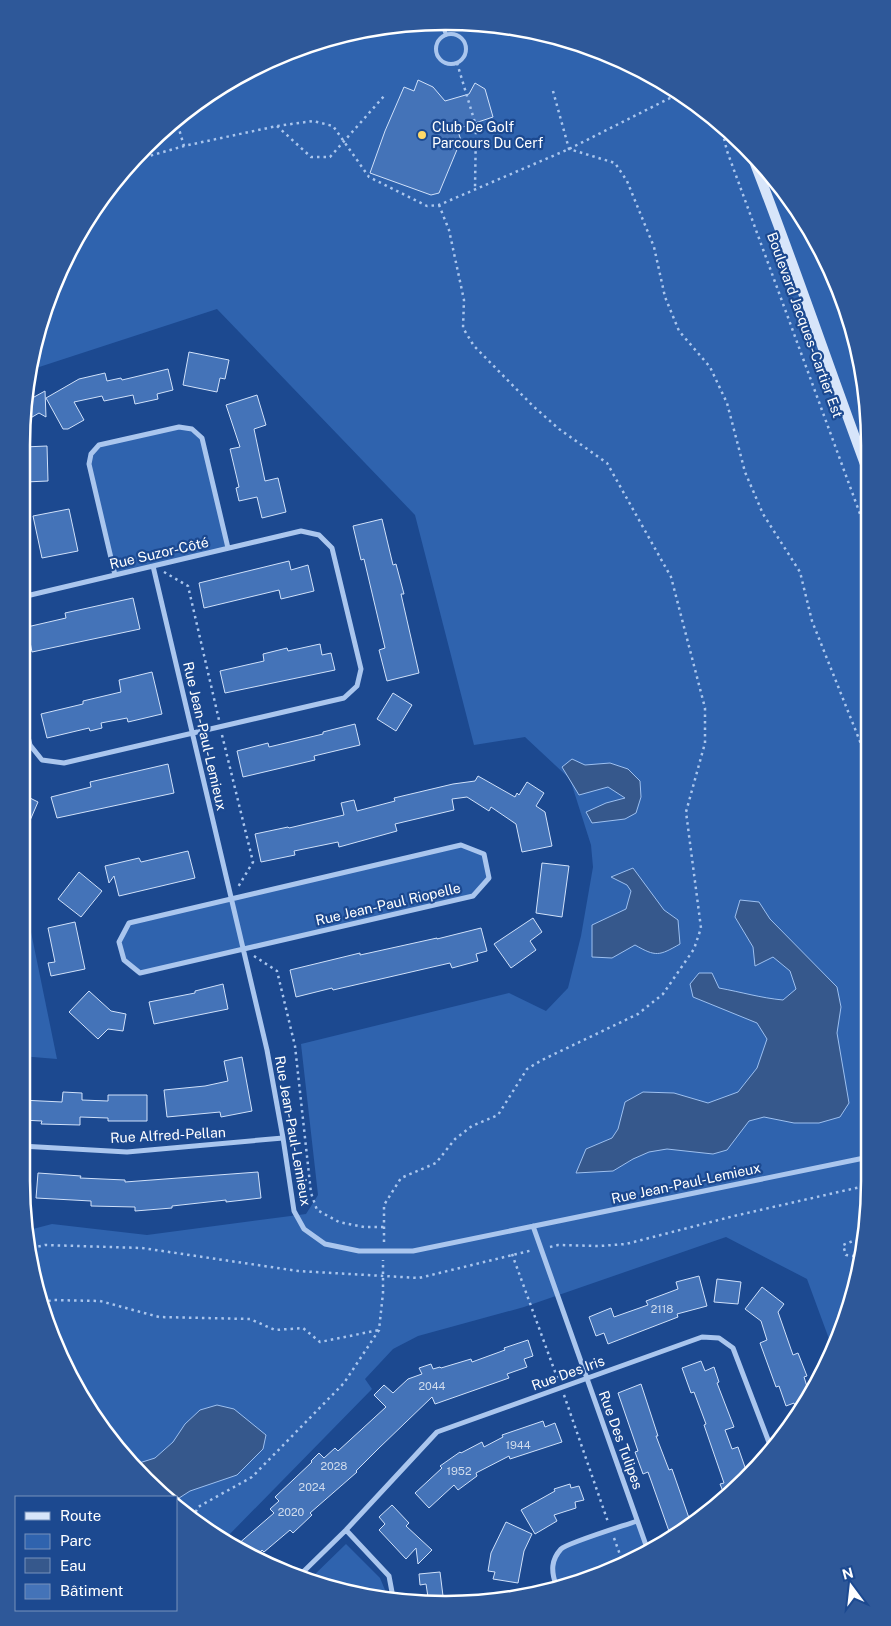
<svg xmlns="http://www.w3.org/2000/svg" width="891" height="1626" font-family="'Public Sans',sans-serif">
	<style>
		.green { fill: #2f63ae }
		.water { fill: #36588c; stroke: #9dc0f0 }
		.building { fill: #4473b8; stroke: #d0e1fa }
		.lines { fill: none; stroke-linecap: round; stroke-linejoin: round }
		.path { stroke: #aac6ee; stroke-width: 2.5; stroke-dasharray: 2.5 4; stroke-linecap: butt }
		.service { stroke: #aac6ee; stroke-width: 4 }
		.minor { stroke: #aac6ee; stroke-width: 5 }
		.secondary { stroke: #d7e5fa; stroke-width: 10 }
		.poi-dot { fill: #ffd968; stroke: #1c4990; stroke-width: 2 }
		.labels { text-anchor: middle; stroke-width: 4.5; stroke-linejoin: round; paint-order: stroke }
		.number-label { font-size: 11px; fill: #d0dced }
		.poi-label { font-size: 14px; fill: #fff; stroke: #1c4990; text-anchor: start }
		.street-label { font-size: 14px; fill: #fff; stroke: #1c4990 }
		.rim { fill: none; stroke: #fff; stroke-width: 2.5 }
	</style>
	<rect width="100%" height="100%" fill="#1c4990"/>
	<!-- green -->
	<path class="green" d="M417 22 501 25 582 44 657 78 745 145 798 210 847 309 866 390 869 1208 855 1291 832 1347 807 1279 726 1237 524 1307 418 1336 393 1349 365 1379 372 1389 224 1540 210 1533 176 1502V1497H171L109 1439 44 1317 29 1230 52 1224 147 1235 306 1214 318 1195 301 1044 509 993 546 1011 568 988 581 936 593 867 591 845 570 779 525 737 474 745 415 515 217 309 30 370 36 335 78 234 126 166 187 109 258 65 335 36Z
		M179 427 192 429 202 438 228 548 115 575 89 464 91 454 99 445Z
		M461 845 484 854 489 878 473 896 140 973 124 960 119 942 129 923Z
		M22 888 57 1059 21 1056Z
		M637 1521 647 1548 608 1572 556 1585 554 1559 563 1547Z
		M346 1544 380 1578 385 1590 380 1595 336 1590 310 1579Z"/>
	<!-- water -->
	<path class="water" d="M572 759 585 765 610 763 628 769 640 781 641 797 636 813 625 819 592 823 586 812 606 803 625 798 608 787 579 795 562 767Z
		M633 868 664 910 678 920 680 944C659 956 656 957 635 945L612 958 592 957V925L626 909 631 891 627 885 611 877Z
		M740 900 759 902 770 919 837 987 841 1007 837 1033 849 1103 840 1117 819 1123H794L764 1117 749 1121 727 1150 713 1154 667 1149 649 1152 633 1159 613 1171 576 1173 586 1149 612 1138 618 1129 625 1102 643 1092 674 1093 708 1103 738 1092 757 1068 767 1039 757 1023 693 997 690 984 699 973H712L719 988C741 992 761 998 783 1000L796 989 790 971 773 957 755 966 753 947 735 917Z
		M217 1405 234 1409 266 1435 263 1449 237 1475 190 1491 176 1500V1497H171L136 1464 155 1458 173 1442 185 1424 200 1410Z"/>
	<!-- building -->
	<path class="building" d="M418 80 433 87 445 101 469 94 475 83 485 89 493 117 457 129 461 140 439 193 431 195 370 173 385 131 404 87 414 91Z
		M189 352 229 360 225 379 220 378 217 392 183 385Z
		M168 369 173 390 157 394 158 399 135 404 133 395 104 401 102 396 74 402 84 420 68 429H63L46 398 79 379 105 373 107 381 121 378 122 380Z
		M45 391 46 417 39 413 22 423 25 402Z
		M257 395 266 425 254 429 265 481 278 478 286 512 262 518 257 497 239 501 236 488 239 487 230 449 240 447 226 405Z
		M47 446 48 481 25 482 24 447Z
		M69 509 78 551 42 558 33 516Z
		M382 519 393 565 396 564 404 594H401L419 673 387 681 379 650 385 648 364 559 361 560 353 526Z
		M289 561 291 570 308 565 314 591 281 599 279 590 204 608 199 583Z
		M133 598 140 629 32 652 27 627 66 618 65 613Z
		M320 644 322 655 331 653 335 670 225 693 220 671 264 661 263 654 287 648 288 651Z
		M152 672 162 714 128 722 127 718 101 723 102 728 90 731 89 728 47 738 41 714 83 704V701L121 692 119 680Z
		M393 693 412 705 396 731 377 719Z
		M355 724 360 745 314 756 315 760 243 777 237 751 268 743 269 747 323 734V732Z
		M168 764 174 793 57 818 51 797 91 787 90 782Z
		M478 776 515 797 517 793 519 795 527 782 544 793 536 806 545 812 552 846 522 852 516 824 491 807 489 811 467 797 452 799 454 810 395 824 397 831 339 847 338 842 294 851 295 855 261 862 255 834 288 827 289 828 344 815 341 803 354 800 357 811 395 801 394 798 453 784 475 781Z
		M22 794 38 802 22 839Z
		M188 851 195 878 119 896 114 876 109 883 105 866 139 858 141 862Z
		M542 863 569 866 562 917 536 913Z
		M79 872 102 891 81 917 58 899Z
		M533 918 542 932 530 941 536 950 511 968 494 944Z
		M75 922 85 969 51 976 48 963 55 962 48 928Z
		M481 928 487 951 476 954 478 961 452 968 450 963 333 990 332 988 296 997 290 970 360 953V955L437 938V939Z
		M223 984 228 1009 154 1024 149 1002 195 993V991Z
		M89 991 111 1011 126 1014 123 1031 108 1029 98 1039 69 1012Z
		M242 1057 252 1111 221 1117 220 1112 167 1117 164 1090 205 1086 228 1081 224 1061Z
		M63 1092 82 1093V1100L108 1101V1095H147V1121H108V1118L80 1117V1125L41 1124 42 1121 21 1120V1100L62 1102Z
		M258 1172 261 1198 226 1202V1200L172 1206V1208L135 1211V1207L91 1206V1201L36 1198 38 1173 81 1176 80 1178 125 1180V1182Z
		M699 1276 707 1306 677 1314 678 1317 608 1344 604 1333 596 1336 589 1317 611 1308 614 1317 648 1305 646 1301 678 1289 676 1282Z
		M717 1279 741 1282 738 1304 714 1302Z
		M762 1287 784 1304 778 1312 793 1355 798 1353 807 1376 804 1377 810 1396 797 1412 794 1403 786 1406 779 1386 776 1387 760 1343 767 1340 761 1321 745 1309Z
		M528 1340 533 1356 524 1359 527 1367 507 1374 509 1378 435 1404 432 1397 379 1448 356 1471 357 1472 310 1513 312 1515 293 1533 290 1530 264 1552 262 1550 258 1555 237 1545 274 1513 270 1509 279 1501 275 1497 312 1462 311 1461 319 1453 324 1458 335 1448 338 1451 386 1407 374 1395 384 1385 393 1393 408 1379 422 1374 419 1368 431 1364 433 1369 440 1367 441 1368 471 1359 472 1362 505 1350 504 1348Z
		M701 1361 705 1371 714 1367 719 1382 717 1383 734 1427 725 1430 732 1449 738 1447 747 1473 726 1499 720 1484 724 1483 704 1425 706 1424 694 1392 691 1393 682 1368Z
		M641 1384 658 1436H656L669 1470 672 1469 689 1518V1522L670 1534 648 1472 643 1474 635 1452 638 1451 618 1393Z
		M543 1421 545 1427 555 1423 562 1442 510 1459 509 1456 476 1473 477 1476 458 1490 454 1485 429 1508 415 1493 442 1468 440 1466 460 1452 461 1453 482 1442 484 1447 503 1437 502 1435Z
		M570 1484 571 1488 579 1486 584 1500 575 1502 576 1508 554 1515 557 1521 535 1534 521 1510 555 1491 554 1489Z
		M392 1505 409 1523 406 1526 432 1550 418 1564 416 1548 406 1559 379 1530 385 1524 379 1517Z
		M506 1522 532 1534 524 1551 518 1583 493 1579 495 1572 488 1571 491 1553Z
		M440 1572 443 1596 428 1597 426 1584 420 1585 419 1574Z"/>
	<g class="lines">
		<!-- path -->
		<path class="path" d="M457 63 476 126 475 189
			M553 91 569 149 615 163 627 181 654 247 665 297 679 331 710 367 727 403 745 472 763 514 800 572 812 621 867 759
			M176 119 184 146
			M277 126 311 157H330L385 95
			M721 126 727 151 867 533
			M132 161 184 146 277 126 313 121 333 126 369 177 427 206 439 205 569 149 678 94
			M164 572 188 586 219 720
			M222 735 253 862 238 887
			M254 956 277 971 295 1046 311 1193 317 1210 339 1222 364 1227H384
			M384 1242V1205L401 1178 436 1163 455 1139 472 1126 498 1115 527 1069 542 1060 638 1014 663 994 694 949 701 928 686 812 705 743V708L671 577 607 463 559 429 533 406 474 346 463 328 464 300 449 230 439 205
			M550 1247 558 1245 600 1246 626 1244 734 1216 869 1185
			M32 1248 45 1245 142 1248 298 1271 419 1278 533 1250
			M512 1254 558 1380
			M861 1257 846 1255 843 1245 853 1241H863
			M42 1303 52 1300 100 1301 159 1317 250 1319 275 1330 303 1328 320 1342 379 1330
			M564 1395 608 1522
			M193 1518 198 1507 252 1477 344 1383 379 1330 383 1293V1260
			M614 1538 623 1563"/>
		<!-- service -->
		<path class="service" d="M442 23 446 35
			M436 49a15 15 0 1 1 30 0a15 15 0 1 1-30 0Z"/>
		<!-- minor -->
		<path class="minor" d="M153 566 267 1050 283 1138 294 1211 304 1229 325 1244 359 1251H413L869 1157
			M115 575 89 464 91 454 99 445 179 427 192 429 202 438 228 548
			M22 711 30 745 42 760 64 763 344 698 357 686 361 669 332 548 319 535 301 531 22 597
			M461 845 484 854 489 878 473 896 140 973 124 960 119 942 129 923Z
			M21 1146 127 1152 283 1138
			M533 1226 647 1548
			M346 1530 389 1576 392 1592 389 1596
			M301 1574 346 1530 437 1432 702 1337 719 1338 733 1348 770 1445
			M556 1585C551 1571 551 1560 561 1549 567 1543 626 1525 637 1521"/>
		<!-- secondary -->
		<path class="secondary" d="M750 151C791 255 827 362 866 467"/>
	</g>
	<!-- markers -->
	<circle class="poi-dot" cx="422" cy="135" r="5"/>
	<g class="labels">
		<!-- number labels -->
		<g class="number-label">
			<text x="662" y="1313">2118</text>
			<text x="432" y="1390">2044</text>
			<text x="518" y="1449">1944</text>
			<text x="334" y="1470">2028</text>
			<text x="459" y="1475">1952</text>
			<text x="312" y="1491">2024</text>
			<text x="291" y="1516">2020</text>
		</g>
		<!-- poi labels -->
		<g class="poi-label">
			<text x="432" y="132">Club De Golf<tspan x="432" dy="16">Parcours Du Cerf</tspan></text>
		</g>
		<!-- street labels -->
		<g class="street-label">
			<text transform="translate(805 325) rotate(70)" y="5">Boulevard Jacques-Cartier Est</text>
			<text transform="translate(159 553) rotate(-13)" y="5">Rue Suzor-Côté</text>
			<text transform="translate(205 736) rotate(77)" y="5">Rue Jean-Paul-Lemieux</text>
			<text transform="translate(388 904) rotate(-13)" y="5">Rue Jean-Paul Riopelle</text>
			<text transform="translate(293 1131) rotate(80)" y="5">Rue Jean-Paul-Lemieux</text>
			<text transform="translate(168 1135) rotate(-3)" y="5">Rue Alfred-Pellan</text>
			<text transform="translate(686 1183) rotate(-12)" y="5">Rue Jean-Paul-Lemieux</text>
			<text transform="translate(568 1373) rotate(-20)" y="5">Rue Des Iris</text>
			<text transform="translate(621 1440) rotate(70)" y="5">Rue Des Tulipes</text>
		</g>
	</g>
	<!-- crop -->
	<path d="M0 0H891V1626H0ZM445 30H446A415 415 0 0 1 861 445V1181A415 415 0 0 1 446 1596H445A415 415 0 0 1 30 1181V445A415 415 0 0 1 445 30Z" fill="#2e5899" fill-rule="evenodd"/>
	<path class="rim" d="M445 30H446A415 415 0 0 1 861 445V1181A415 415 0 0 1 446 1596H445A415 415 0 0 1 30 1181V445A415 415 0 0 1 445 30Z"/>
	<!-- legend -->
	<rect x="15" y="1496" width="162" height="115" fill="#1c4990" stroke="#7792bc"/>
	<rect x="25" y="1512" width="25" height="8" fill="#d7e5fa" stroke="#7792bc"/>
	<text x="60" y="1521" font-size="15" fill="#ffffff">Route</text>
	<rect x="25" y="1534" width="25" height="15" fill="#2f63ae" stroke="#7792bc"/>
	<text x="60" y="1546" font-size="15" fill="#ffffff">Parc</text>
	<rect x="25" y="1558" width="25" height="15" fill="#36588c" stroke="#7792bc"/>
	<text x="60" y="1571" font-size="15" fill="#ffffff">Eau</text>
	<rect x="25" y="1584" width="25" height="15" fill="#4473b8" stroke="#7792bc"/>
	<text x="60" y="1596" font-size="15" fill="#ffffff">Bâtiment</text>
	<!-- north arrow -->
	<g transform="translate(851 1586) rotate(345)" stroke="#1c4990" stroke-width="4" paint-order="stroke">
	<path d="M0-4L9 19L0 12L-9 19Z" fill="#ffffff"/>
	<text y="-8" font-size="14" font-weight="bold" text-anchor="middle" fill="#ffffff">N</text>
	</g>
</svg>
